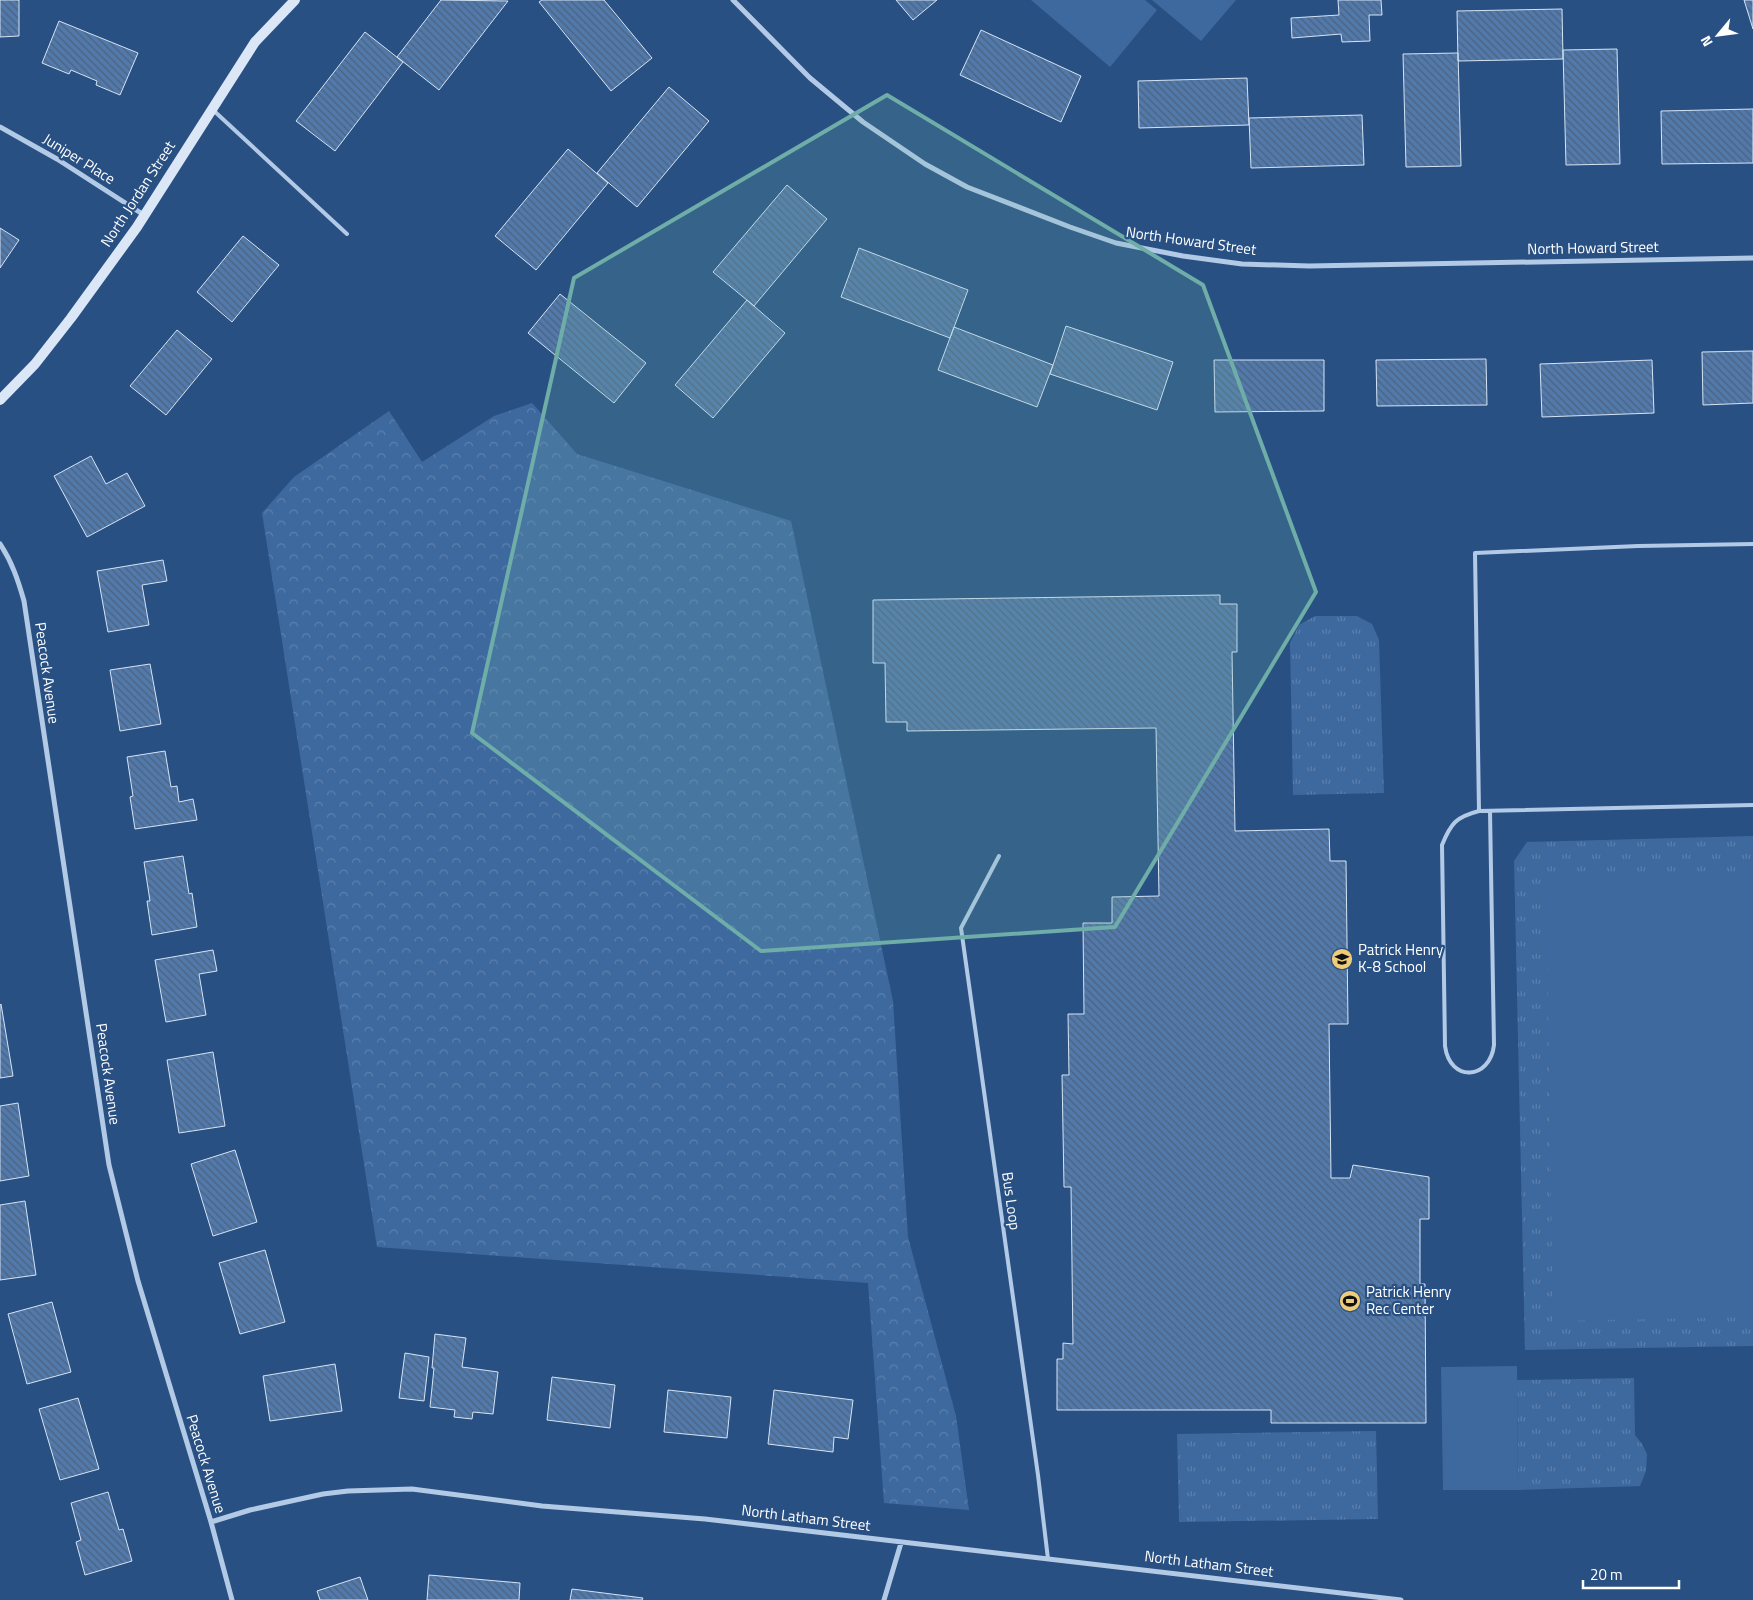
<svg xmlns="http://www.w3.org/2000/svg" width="1753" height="1600" font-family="'Titillium Web',sans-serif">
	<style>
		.forest { fill: url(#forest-crowns) }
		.park { fill: url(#park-tufts) }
		.pitch { fill: #3e699f }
		.building { fill: url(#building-back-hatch); stroke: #d5e4f5 }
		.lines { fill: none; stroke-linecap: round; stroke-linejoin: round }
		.lane { stroke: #b2cae6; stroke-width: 4 }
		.street { stroke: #b2cae6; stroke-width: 5 }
		.secondary { stroke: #dbe7f6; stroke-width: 10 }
		.marked { fill: #6fada8; fill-opacity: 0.2; stroke: #6fada8; stroke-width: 4; stroke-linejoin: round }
		.labels { text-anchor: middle; stroke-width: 4.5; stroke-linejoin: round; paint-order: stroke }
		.street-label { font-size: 15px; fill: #fff; stroke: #295083 }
		.poi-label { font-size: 15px; fill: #fff; stroke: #295083; text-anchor: start }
	</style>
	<defs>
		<pattern id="forest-crowns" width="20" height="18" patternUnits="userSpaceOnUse" patternTransform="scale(1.25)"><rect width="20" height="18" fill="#3e699f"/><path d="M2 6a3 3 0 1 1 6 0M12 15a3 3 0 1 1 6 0" fill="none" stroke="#5b80ad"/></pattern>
		<pattern id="park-tufts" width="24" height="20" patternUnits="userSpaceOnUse" patternTransform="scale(1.25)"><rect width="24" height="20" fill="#3e699f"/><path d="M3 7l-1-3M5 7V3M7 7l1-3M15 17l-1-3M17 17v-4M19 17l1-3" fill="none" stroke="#5b80ad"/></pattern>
		<pattern id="building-back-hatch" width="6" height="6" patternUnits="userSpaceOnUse" patternTransform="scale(1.25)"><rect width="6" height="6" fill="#5179ab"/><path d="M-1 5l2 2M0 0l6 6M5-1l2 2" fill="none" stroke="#4e627c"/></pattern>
	</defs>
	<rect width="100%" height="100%" fill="#295083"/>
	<!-- forest -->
	<path class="forest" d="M532 403 577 454 791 521 893 1001 908 1237 956 1416 969 1510 884 1503 868 1283 377 1247 262 513 294 477 389 411 422 462 494 416Z"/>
	<!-- park -->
	<path class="park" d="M1315 616H1357L1372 624 1379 640 1384 793 1293 795 1290 643 1299 625Z
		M1753 836V1346L1525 1350 1514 861 1527 842Z
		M1634 1378 1635 1435 1642 1444 1647 1454 1646 1471 1640 1486 1518 1490 1517 1380Z
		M1376 1431 1378 1519 1179 1522 1177 1434Z"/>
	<!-- pitch -->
	<path class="pitch" d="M1031 0H1145L1157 10 1110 67Z
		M1152 0H1236L1201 41Z
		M1753 875V1317L1553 1321 1546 879Z
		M1517 1366 1518 1490H1443L1441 1367Z"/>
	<!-- building -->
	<path class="building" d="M0 0H19V36L0 37Z
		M441 0 508 1 439 90 397 57Z
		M542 0H604L652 58 611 91 539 2Z
		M896 0H937L913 20Z
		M1338 0H1381L1382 15H1369L1370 41 1342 42 1341 34 1292 38 1291 18 1339 15Z
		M1744 0H1753V29Z
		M1562 9 1563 59 1458 61 1457 11Z
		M59 21 138 53 120 95 96 85 97 81 71 70 69 74 42 63Z
		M981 30 1081 76 1061 122 960 75Z
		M365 32 403 62 335 151 296 121Z
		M1617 49 1620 164 1566 165 1563 50Z
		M1458 53 1461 166 1406 167 1403 54Z
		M1247 78 1249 125 1139 128 1138 81Z
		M669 87 709 121 637 207 597 173Z
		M1753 109V163L1662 164 1661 111Z
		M1362 115 1364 165 1251 168 1249 118Z
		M568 149 608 183 536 270 495 236Z
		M787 185 827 219 754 306 713 272Z
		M0 228 19 240 0 268Z
		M243 236 279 265 232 322 197 292Z
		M859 248 968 290 950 338 841 297Z
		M560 294 646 363 614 403 528 333Z
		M747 300 785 333 713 418 675 385Z
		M1066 326 1173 362 1157 410 1050 374Z
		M954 327 1053 365 1037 407 938 370Z
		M177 330 212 359 166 415 130 386Z
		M1753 351V403L1703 405 1702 352Z
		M1486 359 1487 405 1377 406 1376 360Z
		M1214 360H1324V411L1215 412Z
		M1652 360 1654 413 1542 417 1540 364Z
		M91 456 106 484 127 473 145 506 87 537 54 476Z
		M163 560 167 581 142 585 149 625 108 632 97 571Z
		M1220 595V604H1237V652H1232L1235 831 1329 829 1330 861H1346L1348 1024H1329L1331 1178H1350L1353 1165 1429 1177V1219H1420V1284H1425L1426 1423H1271V1410H1057V1359H1063V1343L1073 1344 1071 1187H1064L1062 1075H1069L1068 1014H1084L1083 923H1112V897L1159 896 1156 728 907 731V722H886L885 663H873V600Z
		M150 664 161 724 120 731 110 670Z
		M165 751 171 787 177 786 179 802 193 799 197 820 135 829 130 797 133 796 127 757Z
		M183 856 189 894 192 893 197 927 152 935 147 901H150L144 862Z
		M213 950 217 971 199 974 206 1015 166 1022 155 960Z
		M1 1004 13 1076 0 1078V1005Z
		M213 1052 225 1126 179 1133 167 1060Z
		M18 1103 29 1176 0 1181V1106Z
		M235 1150 257 1222 213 1236 191 1164Z
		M25 1201 36 1275 0 1280V1205Z
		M265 1250 285 1322 240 1334 219 1263Z
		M52 1302 71 1372 27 1384 8 1314Z
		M435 1334 466 1338 462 1367 498 1372 493 1414 473 1412 472 1419 454 1417 455 1410 430 1407 434 1368H432Z
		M405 1353 429 1357 424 1401 399 1398Z
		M335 1364 342 1411 270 1421 263 1376Z
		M552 1377 615 1385 610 1428 547 1420Z
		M668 1390 731 1397 727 1438 664 1432Z
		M774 1390 853 1400 848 1439 834 1437 833 1452 768 1444Z
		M78 1398 99 1469 60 1480 39 1409Z
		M108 1492 119 1530 123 1529 132 1561 85 1575 76 1542 81 1540 71 1503Z
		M429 1575 520 1583 519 1600H427Z
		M360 1577 368 1600H320L317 1591Z
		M572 1589 643 1598 642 1600H570Z"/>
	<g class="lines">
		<!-- lane -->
		<path class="lane" d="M213 110 347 234
			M1479 811 1475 553 1638 546 1753 544
			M1490 811 1494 1045C1490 1080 1450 1083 1445 1046L1442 845C1451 823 1456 817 1479 811L1753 805
			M999 856 961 928 1038 1475 1048 1559"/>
		<!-- street -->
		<path class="street" d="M733 0 810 78 863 122 925 164 967 187 1070 227 1116 243 1183 256 1242 264 1309 266 1753 258
			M0 127 57 159 144 215
			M0 544C12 562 18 580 24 601L109 1165 138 1281 211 1522 232 1600
			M211 1522 250 1510 323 1494 348 1491 412 1489 542 1506 705 1519 1401 1600
			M884 1600 901 1543"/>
		<!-- secondary -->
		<path class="secondary" d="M0 400 35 364 71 318 137 227 255 42 295 0"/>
	</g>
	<!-- marked area -->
	<path class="marked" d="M887 95 1203 285 1316 592 1115 927 761 951 472 733 574 278Z"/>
	<!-- icons -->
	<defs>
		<g id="school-disc" transform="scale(1.125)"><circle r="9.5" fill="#eecc79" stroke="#295083"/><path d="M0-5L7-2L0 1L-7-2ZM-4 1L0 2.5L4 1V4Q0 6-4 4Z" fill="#111"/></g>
		<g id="stadium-disc" transform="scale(1.125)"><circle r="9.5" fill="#eecc79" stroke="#295083"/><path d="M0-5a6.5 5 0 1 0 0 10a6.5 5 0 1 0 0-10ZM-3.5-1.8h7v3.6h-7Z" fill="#111"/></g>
	</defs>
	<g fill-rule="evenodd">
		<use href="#school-disc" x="1342" y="959"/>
		<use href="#stadium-disc" x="1350" y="1301"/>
	</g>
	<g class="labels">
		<!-- street labels -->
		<g class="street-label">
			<text transform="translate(79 159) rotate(32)" y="5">Juniper Place</text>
			<text transform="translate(138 194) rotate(-57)" y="5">North Jordan Street</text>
			<text transform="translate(1191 241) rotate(8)" y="5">North Howard Street</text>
			<text transform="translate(1593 248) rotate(-1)" y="5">North Howard Street</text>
			<text transform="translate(47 673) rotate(82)" y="5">Peacock Avenue</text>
			<text transform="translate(108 1074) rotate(82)" y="5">Peacock Avenue</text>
			<text transform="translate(1011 1201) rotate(82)" y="5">Bus Loop</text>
			<text transform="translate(206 1464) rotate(73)" y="5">Peacock Avenue</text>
			<text transform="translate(806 1518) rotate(7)" y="5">North Latham Street</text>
			<text transform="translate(1209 1564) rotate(7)" y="5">North Latham Street</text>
		</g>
		<!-- poi labels -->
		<g class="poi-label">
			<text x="1358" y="955">Patrick Henry<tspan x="1358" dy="17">K-8 School</tspan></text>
			<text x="1366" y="1297">Patrick Henry<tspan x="1366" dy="17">Rec Center</tspan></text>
		</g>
	</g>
	<!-- north arrow -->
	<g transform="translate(1718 35) rotate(241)" stroke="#295083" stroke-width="4" paint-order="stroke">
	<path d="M0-4L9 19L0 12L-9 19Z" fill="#ffffff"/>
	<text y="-8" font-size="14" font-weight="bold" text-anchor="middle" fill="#ffffff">N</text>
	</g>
	<!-- scale -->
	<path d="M1583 1580v8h96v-8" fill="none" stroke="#ffffff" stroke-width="2.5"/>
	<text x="1590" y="1580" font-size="15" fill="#ffffff" stroke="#295083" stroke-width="4" paint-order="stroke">20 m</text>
</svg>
